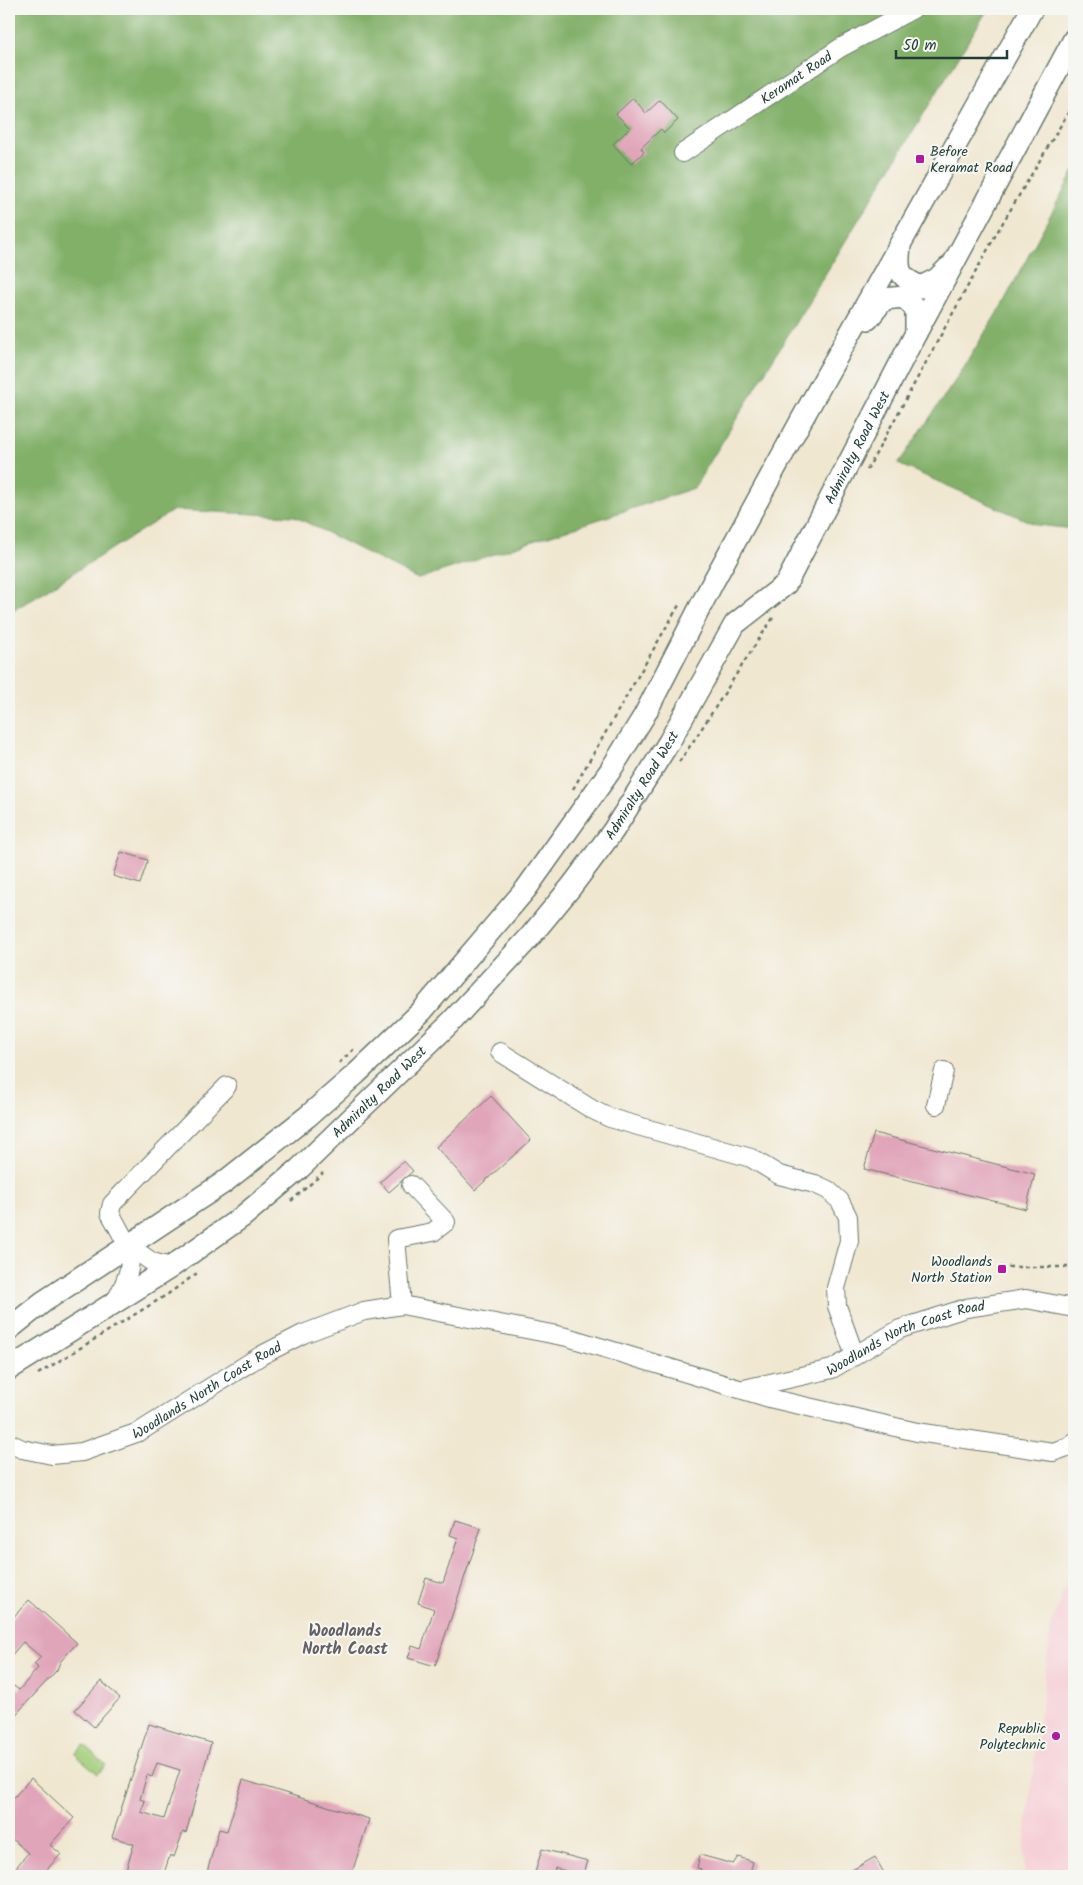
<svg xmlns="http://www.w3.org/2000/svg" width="1083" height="1885" font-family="Kalam,sans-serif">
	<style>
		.built { fill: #f6cfd7 }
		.green { fill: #a3cd79; stroke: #618556 }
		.forest { fill: #82b069; stroke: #50764e }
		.building { fill: #e1a5ba; fill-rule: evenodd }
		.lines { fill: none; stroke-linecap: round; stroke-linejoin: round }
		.minor-casing { stroke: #68786b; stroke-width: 20 }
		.major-casing { stroke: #68786b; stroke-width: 24 }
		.path { stroke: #68786b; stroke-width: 2.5; stroke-dasharray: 4 4; stroke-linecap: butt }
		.minor { stroke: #fff; stroke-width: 18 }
		.major { stroke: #fff; stroke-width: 21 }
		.poi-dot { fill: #b5179e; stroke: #f6f6f2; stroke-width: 2 }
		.labels { text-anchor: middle; stroke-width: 4; stroke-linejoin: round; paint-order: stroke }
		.street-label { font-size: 14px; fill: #1f3d34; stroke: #f6f6f2 }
		.poi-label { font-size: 14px; fill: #1f3d34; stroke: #f6f6f2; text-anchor: end }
		.quarter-label { font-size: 16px; font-weight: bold; fill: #636163; stroke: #f6f6f2 }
	</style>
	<rect width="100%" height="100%" fill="#f6f6f2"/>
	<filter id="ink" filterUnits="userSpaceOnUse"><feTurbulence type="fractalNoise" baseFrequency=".02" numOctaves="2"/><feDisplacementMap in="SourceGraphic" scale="10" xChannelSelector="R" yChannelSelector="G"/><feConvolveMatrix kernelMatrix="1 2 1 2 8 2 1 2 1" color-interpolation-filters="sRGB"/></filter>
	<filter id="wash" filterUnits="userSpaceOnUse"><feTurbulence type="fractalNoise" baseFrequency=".0096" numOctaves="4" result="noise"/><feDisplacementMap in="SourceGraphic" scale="20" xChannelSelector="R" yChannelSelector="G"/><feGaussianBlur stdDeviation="1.12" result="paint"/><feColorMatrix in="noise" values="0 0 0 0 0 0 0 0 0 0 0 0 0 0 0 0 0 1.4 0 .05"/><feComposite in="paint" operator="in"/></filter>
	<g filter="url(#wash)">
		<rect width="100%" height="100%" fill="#f0e7d0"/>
		<!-- built -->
		<path class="built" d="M1074 1558V1876H1025L1024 1845 1051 1627Z"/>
		<!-- green -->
		<path class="green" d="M84 1745 106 1765 98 1774 75 1754Z"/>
		<!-- forest -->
		<path class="forest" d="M9 9H988L694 488 418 579 294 516 174 510 14 610 9 609Z
			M1074 171V529L1037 525 898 464 957 378 1002 305Z"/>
		<g id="blocks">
			<!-- building -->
			<path class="building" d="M633 98 646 113 660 100 678 120 664 133 661 129 641 148 644 152 631 164 613 144 630 128 616 114Z
				M121 852 148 860 140 884 113 876Z
				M491 1096 531 1140 475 1190 436 1147Z
				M874 1133 1035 1174 1026 1209 864 1169Z
				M404 1161 413 1171 389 1192 380 1182Z
				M455 1520 481 1528 435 1666 408 1658 412 1646 421 1649 434 1609 418 1603 426 1578 443 1583 458 1538 450 1535Z
				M29 1600 77 1643 60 1662 57 1670 9 1722V1692L14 1686 19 1690 38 1668 34 1664 41 1657 23 1642 9 1658V1622Z
				M101 1681 120 1698 94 1727 75 1710Z
				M149 1724 211 1743 186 1833 183 1832 174 1857 170 1855 163 1876H124L134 1844 112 1837ZM157 1763 180 1770 164 1819 141 1812 145 1801 140 1799 147 1775 152 1777Z
				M31 1778 74 1818 50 1845 61 1854 41 1876H9L28 1853 9 1836V1803Z
				M243 1780 369 1819 351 1876H206L219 1829 227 1831Z
				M542 1849 588 1861 583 1876 555 1868 553 1876H534Z
				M700 1855 733 1864 738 1857 748 1860 753 1862 749 1876H699L701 1869 697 1868Z
				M875 1857 884 1873 878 1876H842Z"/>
		</g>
	</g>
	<g filter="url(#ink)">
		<use href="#blocks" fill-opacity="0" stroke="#68786b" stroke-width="1"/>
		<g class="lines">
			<!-- minor casing -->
			<g class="minor-casing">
				<g id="minor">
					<path id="s1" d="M683 153 840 48 913 9"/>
					<path d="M500 1052 593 1110 610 1118 751 1158 779 1175 815 1184 828 1190 840 1201 848 1217 849 1241 836 1288 837 1306 855 1356"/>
					<path d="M936 1105 944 1071"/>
					<path d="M129 1246 152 1262 171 1267"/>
					<path d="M115 1302C138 1259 133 1254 110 1213L112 1204 227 1086"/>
					<path d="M402 1305 396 1239 433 1232 446 1222 411 1185"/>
					<path id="s2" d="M744 1389 832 1369 900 1329 966 1308 1026 1299 1074 1308"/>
					<path id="s3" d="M9 1443 22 1449 52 1455 82 1452 139 1432 262 1355 303 1334 364 1311 402 1305 567 1337 769 1398 917 1432 1053 1452 1070 1446 1074 1442"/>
				</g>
			</g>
			<!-- major casing -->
			<g class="major-casing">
				<g id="major">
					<path d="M900 246C897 270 898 277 921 287L937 279 948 268"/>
					<path d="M868 319 884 299 904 297 916 309V333"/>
					<path d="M9 1329 43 1302 223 1183 308 1116 356 1074 422 1011 526 889 610 771 644 716 713 582 802 419 1032 9"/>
					<path id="s4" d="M9 1369 171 1267 242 1217 299 1169 453 1020 529 938 571 887 613 831 669 742 735 624 786 584 916 333 1074 39"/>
				</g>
			</g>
			<!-- path -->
			<path class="path" d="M867 470 999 229 1074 103
				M679 762C712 715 741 665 773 618
				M573 789 679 605
				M339 1063 355 1048
				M291 1201 323 1173
				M1000 1267H1074
				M38 1374 168 1294 200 1271"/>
			<!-- minor -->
			<use href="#minor" class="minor"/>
			<!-- major -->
			<use href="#major" class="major"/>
		</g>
	</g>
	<!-- markers -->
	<g class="poi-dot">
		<rect x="915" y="154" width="10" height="10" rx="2.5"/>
		<rect x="997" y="1264" width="10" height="10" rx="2.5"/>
		<circle cx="1056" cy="1736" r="5"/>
	</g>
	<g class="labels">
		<!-- street labels -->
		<g class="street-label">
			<text dy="5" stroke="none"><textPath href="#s1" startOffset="136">Keramat Road</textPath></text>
			<text dy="5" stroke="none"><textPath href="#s4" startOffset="1274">Admiralty Road West</textPath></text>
			<text dy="5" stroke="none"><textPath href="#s4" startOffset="869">Admiralty Road West</textPath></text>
			<text dy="5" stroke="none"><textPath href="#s4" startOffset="464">Admiralty Road West</textPath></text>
			<text dy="5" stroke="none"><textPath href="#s2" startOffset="171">Woodlands North Coast Road</textPath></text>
			<text dy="5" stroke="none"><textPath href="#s3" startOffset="215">Woodlands North Coast Road</textPath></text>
		</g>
		<!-- poi labels -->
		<g class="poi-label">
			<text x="930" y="156" text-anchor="start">Before<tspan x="930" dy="16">Keramat Road</tspan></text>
			<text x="992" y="1266">Woodlands<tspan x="992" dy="16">North Station</tspan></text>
			<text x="1046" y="1733">Republic<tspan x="1046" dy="16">Polytechnic</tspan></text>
		</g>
		<!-- quarter labels -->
		<g class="quarter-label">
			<text x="345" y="1636">Woodlands<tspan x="345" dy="18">North Coast</tspan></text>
		</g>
	</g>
	<!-- margin -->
	<rect width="1083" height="1885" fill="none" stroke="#f6f6f2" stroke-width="30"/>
	<!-- scale -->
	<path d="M896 50v8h111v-8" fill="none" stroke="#1f3d34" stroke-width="2.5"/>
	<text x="903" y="50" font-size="15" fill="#1f3d34" stroke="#f6f6f2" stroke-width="4" paint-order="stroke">50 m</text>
</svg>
